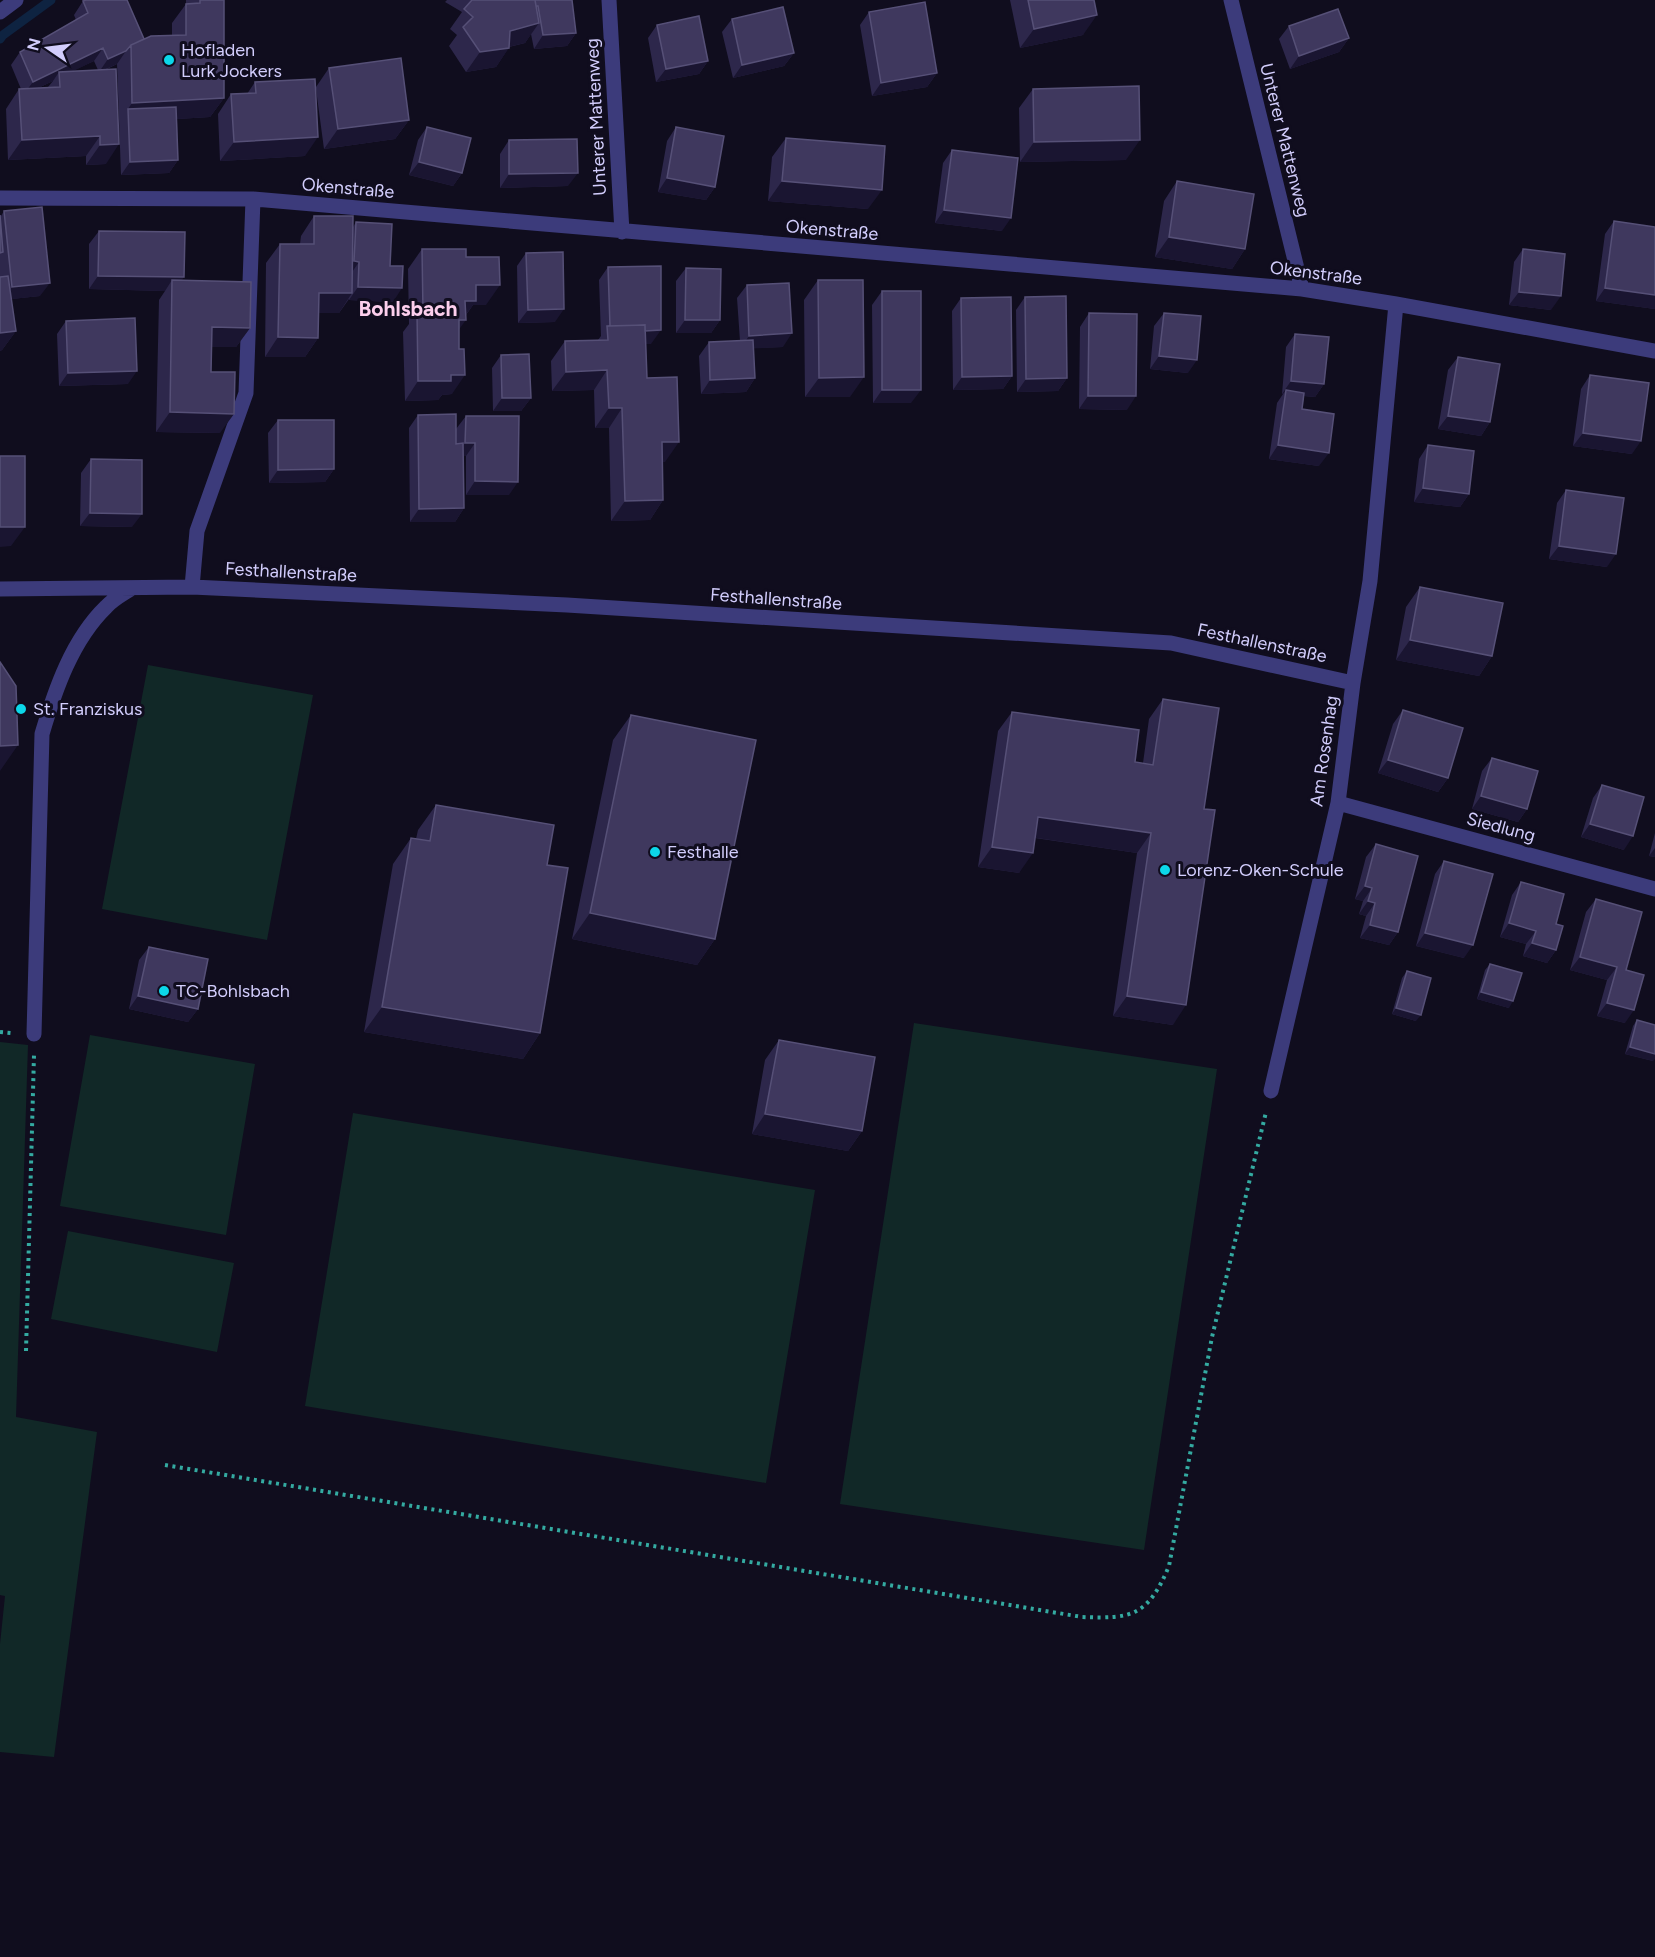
<svg xmlns="http://www.w3.org/2000/svg" width="1655" height="1957" font-family="Figtree,sans-serif">
	<style>
		.green { fill: #112827 }
		.lines { fill: none; stroke-linecap: round; stroke-linejoin: round }
		.stream { stroke: #0e2341; stroke-width: 9 }
		.path { stroke: #34aaa1; stroke-width: 4; stroke-dasharray: 3 4.5; stroke-linecap: butt }
		.minor { stroke: #3c3b7b; stroke-width: 15 }
		.wall { fill: #2d274b; fill-rule: evenodd }
		.shaded-wall { fill: #1a1531 }
		.building { fill: #3f385e; stroke: #565077; stroke-width: 1.5 }
		.poi-dot { fill: #0cd7e9; stroke: #100d1e; stroke-width: 2 }
		.labels { text-anchor: middle; stroke-width: 6; stroke-linejoin: round; paint-order: stroke }
		.poi-label { font-size: 18px; fill: #d2cdfc; stroke: #100d1e; text-anchor: start }
		.street-label { font-size: 18px; fill: #d2cdfc; stroke: #100d1e }
		.quarter-label { font-size: 21px; font-weight: bold; fill: #fdcfed; stroke: #100d1e }
	</style>
	<rect width="100%" height="100%" fill="#100d1e"/>
	<!-- green -->
	<path class="green" d="M148 665 313 695 267 940 102 909Z
		M914 1023 1217 1069 1144 1550 840 1504Z
		M90 1035 255 1064 226 1235 60 1206Z
		M0 1042 28 1045 16 1417 97 1432 54 1757 0 1752V1644L5 1596 0 1595Z
		M353 1113 815 1190 766 1483 305 1406Z
		M68 1231 234 1263 217 1352 51 1319Z"/>
	<g class="lines">
		<!-- stream -->
		<path class="stream" d="M0 39 3 35 51 0"/>
		<!-- path -->
		<path class="path" d="M0 1032 11 1033
			M26 1351 34 1055
			M165 1465 1082 1617C1132 1619 1148 1616 1169 1566L1212 1337 1266 1112"/>
		<!-- minor -->
		<path class="minor" d="M609 0 622 232
			M1231 0 1302 289
			M0 12 16 0
			M0 198 253 199 1302 289 1396 304 1655 351
			M192 587 197 531 246 393 253 199
			M0 589 192 587 567 605 1171 643 1353 683
			M1338 803 1655 889
			M34 1034 42 734C55 690 72 640 106 607 113 599 123 594 132 588
			M1271 1091 1338 803 1353 683 1370 581 1396 304"/>
	</g>
	<!-- wall -->
	<path class="wall" d="M186 0H224V98L210 117 177 119 178 160 169 173 121 175 117 64 105 70 106 164 86 165V156L8 160 6 109 19 89H21L11 65 20 52 76 20 74 15 83 1 144 39 172 36V23L186 4ZM94 61 98 70 72 71ZM53 81 48 87 38 88Z
		M447 0H572L576 33 567 46 534 49 531 34 525 43 509 47 496 67 466 72 449 46 457 35 450 29 462 12 445 2Z
		M1010 0H1094L1083 35 1020 48Z
		M869 12 937 73 927 87 872 96 860 25Z
		M732 19 794 53 784 66 733 78 722 32Z
		M657 25 708 61 699 74 656 82 648 38Z
		M1289 26 1349 38 1339 52 1290 69 1279 39Z
		M329 68 409 120 395 139 324 149 316 89 305 156 220 161 218 114 231 94H247L255 82 316 87Z
		M1033 89 1126 160 1020 162 1019 108Z
		M427 127 462 173 453 186 409 175 418 140Z
		M676 127 715 187 706 200 658 192 667 141Z
		M786 138 868 209 768 201 772 157Z
		M509 140 568 186 500 188V154Z
		M952 150 1002 231 935 223 943 163Z
		M1177 181 1245 249 1232 269 1155 257 1164 201Z
		M4 211 40 296 11 299 16 331 2 350 0 351V215L1 216Z
		M314 216 353 227 356 222 390 266 393 302 349 300V299L339 313H319L318 338 305 357H265L266 263 280 244H300L301 236Z
		M1614 221 1655 309 1596 301 1605 234Z
		M99 231 182 280 250 328 236 347H212L211 372 220 433 156 432 159 300 165 291 89 289V244Z
		M422 249 466 257 486 305H473L466 315 459 329 452 394 442 395 438 400 405 401 403 332 409 324 408 269Z
		M1523 249 1551 310 1509 305 1514 262Z
		M526 253 555 322 518 323 517 266Z
		M608 267 651 344H646L647 378 665 462H662L663 500 650 520 611 521 609 428H595L594 390 552 391 551 361 565 341 598 340 601 336 599 280Z
		M686 268 720 320 711 333H676V281Z
		M818 280 850 397H805L804 300Z
		M747 285 783 347 753 348 755 378 746 392 701 394 699 356 709 342 740 341 737 298Z
		M882 291 911 403H873L872 305Z
		M1025 297 1067 378 1058 391 1017 392 1016 310Z
		M961 298 1012 376 1003 389 953 390 952 311Z
		M1089 313 1127 410 1079 409 1080 327Z
		M1164 313 1188 373 1150 369 1154 326Z
		M66 321 128 384 59 386 57 334Z
		M1295 334 1324 384 1315 397 1304 396 1302 409 1319 466 1269 459 1277 403 1283 394H1282L1286 347Z
		M501 355 531 398 521 411H493L492 368Z
		M1458 357 1490 422 1481 436 1438 429 1448 370Z
		M1590 375 1632 454 1573 446 1581 389Z
		M418 415 456 443V429L466 416 509 495H466V456H464V508L455 522H410L409 428Z
		M278 420 334 469 325 482 269 483 268 433Z
		M1428 445 1469 494 1460 507 1414 502 1419 459Z
		M91 459 132 527 80 526 81 473Z
		M1566 490 1607 567 1549 559 1557 503Z
		M1420 587 1492 656 1479 676 1396 660 1406 607Z
		M1163 699 1204 809 1173 1025 1113 1016 1137 853 1035 838 1019 873 978 867 998 731 1012 712 1135 762 1143 763 1149 719Z
		M1403 710 1448 778 1438 792 1378 773 1393 724Z
		M631 715 715 939 697 965 572 939 613 740Z
		M1492 758 1527 809 1518 822 1472 809 1482 771Z
		M1602 785 1624 850 1581 837 1593 798Z
		M436 805 547 865 540 1033 523 1059 364 1032 393 864 411 838 416 839 418 830Z
		M1655 833V857L1649 856Z
		M1376 844 1398 932 1389 945 1360 938 1366 916 1359 914 1363 901 1355 899 1366 857Z
		M1444 861 1464 958 1416 946 1435 874Z
		M1521 882 1556 924V950L1547 963 1523 956 1526 944 1500 937 1512 895Z
		M1596 899 1626 970 1625 1023 1597 1016 1607 980 1570 970 1586 912Z
		M149 947 198 1009 188 1022 129 1009 139 960Z
		M1490 964 1509 1008 1477 999 1485 970Z
		M1407 971 1416 1021 1392 1014 1402 978Z
		M1637 1020 1653 1061 1625 1054 1633 1026Z
		M779 1040 862 1131 848 1151 752 1134 765 1060Z"/>
	<!-- shaded-wall -->
	<path class="shaded-wall" d="M1097 15 1083 35 1020 48 1034 29Z
		M539 23 525 43 504 48H509L496 67 466 72 480 52 510 31Z
		M576 33 567 46 534 49 543 35Z
		M1349 38 1339 52 1290 69 1299 56Z
		M103 48 94 61 59 78V72L53 81 23 95 33 82Z
		M126 51 117 64 99 72 108 59Z
		M794 53 784 66 733 78 742 65Z
		M708 61 699 74 656 82 666 69Z
		M937 73 927 87 872 96 881 83Z
		M224 98 210 117 128 122V109L132 103Z
		M409 120 395 139 324 149 338 129Z
		M100 136 86 156 8 160 22 140Z
		M318 137 305 156 220 161 234 142Z
		M1140 140 1126 160 1020 162 1034 142Z
		M119 144 106 164 86 165 100 145Z
		M178 160 169 173 121 175 130 162Z
		M419 162 462 173 453 186 409 175Z
		M578 173 568 186 500 188 509 174Z
		M667 178 715 187 706 200 658 192Z
		M782 181 882 190 868 209 768 201Z
		M944 210 1011 218 1002 231 935 223Z
		M1169 237 1245 249 1232 269 1155 257Z
		M354 261 359 262 350 275 345 274Z
		M98 276 184 277 175 291 172 280 165 291 89 289Z
		M50 283 40 296 3 300 12 287Z
		M476 285H500L486 305H473L462 320H466L452 339V320Z
		M358 287 402 288 393 302 349 300Z
		M1605 288 1655 295V309L1596 301Z
		M1519 292 1561 296 1551 310 1509 305Z
		M319 293H352L339 313H305Z
		M564 309 555 322 518 323 528 310Z
		M685 320H720L711 333H676Z
		M212 327 250 328 236 347H199Z
		M661 330 651 344 604 345 608 340 610 332Z
		M16 331 2 350 0 351V333Z
		M792 333 783 347 740 349 749 336Z
		M278 337 318 338 305 357H265Z
		M1159 356 1197 360 1188 373 1150 369Z
		M607 370 594 390 552 391 566 372Z
		M137 371 128 384 59 386 68 373Z
		M451 375H465L452 394 442 395 438 400 405 401 418 381Z
		M1012 376 1003 389 953 390 962 377Z
		M864 377 850 397H805L819 378Z
		M755 378 746 392 701 394 710 380Z
		M1067 378 1058 391 1017 392 1026 379Z
		M1291 381 1324 384 1315 397 1285 394 1286 390 1283 394H1282Z
		M882 390H921L911 403H873Z
		M1088 396H1136L1127 410 1079 409Z
		M502 398H531L521 411H493Z
		M609 408H622L609 428H595Z
		M170 412 234 414 220 433 156 432Z
		M1448 416 1490 422 1481 436 1438 429Z
		M1583 433 1641 441 1632 454 1573 446Z
		M662 442H679L665 462H648Z
		M465 443H475L466 456H456Z
		M1278 445 1329 453 1319 466 1269 459Z
		M334 469 325 482 269 483 278 470Z
		M475 481 518 482 509 495H466Z
		M1423 488 1469 494 1460 507 1414 502Z
		M663 500 650 520 611 521 625 501Z
		M464 508 455 522H410L419 509Z
		M90 513 142 514 132 527 80 526Z
		M0 527H25L11 546 0 547Z
		M1559 546 1616 554 1607 567 1549 559Z
		M1410 640 1492 656 1479 676 1396 660Z
		M18 745 0 771V746Z
		M1388 760 1448 778 1438 792 1378 773Z
		M1481 796 1527 809 1518 822 1472 809Z
		M1038 817 1151 833 1137 853 1024 836Z
		M1590 824 1633 836 1624 850 1581 837Z
		M992 847 1033 853 1019 873 978 867Z
		M1655 848V857L1649 856Z
		M1365 886 1372 888 1363 901 1355 899Z
		M1368 901 1375 903 1366 916 1359 914Z
		M590 913 715 939 697 965 572 939Z
		M1509 923 1536 931 1526 944 1500 937Z
		M1370 925 1398 932 1389 945 1360 938Z
		M1425 933 1473 945 1464 958 1416 946Z
		M1532 943 1556 950 1547 963 1523 956Z
		M1580 957 1617 967 1607 980 1570 970Z
		M1481 992 1513 1001 1509 1008 1477 999Z
		M138 996 198 1009 188 1022 129 1009Z
		M1127 996 1186 1005 1173 1025 1113 1016Z
		M1607 1003 1634 1010 1625 1023 1597 1016Z
		M382 1007 540 1033 523 1059 364 1032Z
		M1396 1008 1421 1015 1416 1021 1392 1014Z
		M1630 1047 1655 1054V1059L1653 1061 1625 1054Z
		M765 1114 862 1131 848 1151 752 1134Z"/>
	<!-- building -->
	<path class="building" d="M86 0H127L144 39 131 45 126 51 108 59 103 48 33 82 20 52 88 13 83 1Z
		M200 0H224V98L132 103 131 45 151 36 186 35V4L200 3Z
		M472 0H535L539 23 510 31 509 48 480 52 463 27 473 17 464 9Z
		M535 0H572L576 33 543 35 538 6H536Z
		M1028 0H1094L1097 15 1034 29Z
		M925 2 937 73 881 83 869 12Z
		M783 7 794 53 742 65 732 19Z
		M1338 9 1349 38 1299 56 1289 26Z
		M699 16 708 61 666 69 657 25Z
		M401 58 409 120 338 129 329 68Z
		M116 69 119 144 100 145V136L22 140 19 89 60 87 59 72Z
		M315 79 318 137 234 142 231 94 256 93 255 82Z
		M1139 86 1140 140 1034 142 1033 89Z
		M176 107 178 160 130 162 128 109Z
		M427 127 471 138 462 173 419 162Z
		M676 127 724 136 715 187 667 178Z
		M786 138 885 146 882 190 782 181Z
		M577 139 578 173 509 174V140Z
		M952 150 1018 158 1011 218 944 210Z
		M1177 181 1254 194 1245 249 1169 237Z
		M42 207 50 283 12 287 4 211Z
		M0 215 3 252 0 253Z
		M314 216H353L352 293H319L318 338 278 337 280 244H314Z
		M1614 221 1655 227V295L1605 288Z
		M356 222 392 224 390 266H403L402 288 358 287 359 262 354 261Z
		M99 231 185 232 184 277 98 276Z
		M422 249H466V257H499L500 285H476V301H465L466 320H459V349H464L465 375H451V381H418L417 312H423Z
		M1523 249 1565 254 1561 296 1519 292Z
		M563 252 564 309 528 310 526 253Z
		M661 266V330L645 331V325L610 326 608 267Z
		M686 268 721 269 720 320H685Z
		M8 276 16 331 0 333V277Z
		M172 280 251 282 250 328 212 327 211 372H235L234 414 170 412Z
		M818 280H863L864 377 819 378Z
		M789 283 792 333 749 336 747 285Z
		M882 291H921V390H882Z
		M1066 296 1067 378 1026 379 1025 297Z
		M1011 297 1012 376 962 377 961 298Z
		M1089 313 1137 314 1136 396H1088Z
		M1164 313 1201 316 1197 360 1159 356Z
		M135 318 137 371 68 373 66 321Z
		M645 325 647 378 677 377 679 442H662L663 500 625 501 622 408H609L607 370 566 372 565 341 608 340 607 326Z
		M1295 334 1329 337 1324 384 1291 381Z
		M753 340 755 378 710 380 709 342Z
		M529 354 531 398H502L501 355Z
		M1458 357 1500 364 1490 422 1448 416Z
		M1590 375 1649 383 1641 441 1583 433Z
		M1286 390 1304 393 1302 409 1334 414 1329 453 1278 445Z
		M456 414V444L463 443 464 508 419 509 418 415Z
		M466 416H519L518 482 475 481V443H465Z
		M278 420H334V469L278 470Z
		M1428 445 1474 451 1469 494 1423 488Z
		M0 456H25V527H0Z
		M91 459 142 460V514L90 513Z
		M1566 490 1624 498 1616 554 1559 546Z
		M1420 587 1503 603 1492 656 1410 640Z
		M0 662 16 686 18 745 0 746Z
		M1163 699 1219 708 1204 809 1215 810 1186 1005 1127 996 1151 833 1038 817 1033 853 992 847 1012 712 1139 730 1135 762 1153 765Z
		M1403 710 1463 728 1448 778 1388 760Z
		M631 715 756 740 715 939 590 913Z
		M1492 758 1538 771 1527 809 1481 796Z
		M1602 785 1644 797 1633 836 1590 824Z
		M436 805 554 825 547 865 568 868 540 1033 382 1007 411 838 430 841Z
		M1376 844 1418 856 1398 932 1370 925 1375 903 1368 901 1372 888 1365 886Z
		M1444 861 1493 874 1473 945 1425 933Z
		M1521 882 1564 894 1556 924 1563 926 1556 950 1532 943 1536 931 1509 923Z
		M1596 899 1642 912 1626 970 1644 975 1634 1010 1607 1003 1617 967 1580 957Z
		M149 947 208 959 198 1009 138 996Z
		M1490 964 1522 973 1513 1001 1481 992Z
		M1407 971 1431 978 1421 1015 1396 1008Z
		M1637 1020 1655 1025V1054L1630 1047Z
		M779 1040 875 1057 862 1131 765 1114Z"/>
	<!-- markers -->
	<g class="poi-dot">
		<circle cx="169" cy="60" r="6"/>
		<circle cx="21" cy="709" r="6"/>
		<circle cx="655" cy="852" r="6"/>
		<circle cx="1165" cy="870" r="6"/>
		<circle cx="164" cy="991" r="6"/>
	</g>
	<g class="labels">
		<!-- poi labels -->
		<g class="poi-label">
			<text x="181" y="56">Hofladen<tspan x="181" dy="21">Lurk Jockers</tspan></text>
			<text x="33" y="715">St. Franziskus</text>
			<text x="667" y="858">Festhalle</text>
			<text x="1177" y="876">Lorenz-Oken-Schule</text>
			<text x="176" y="997">TC-Bohlsbach</text>
		</g>
		<!-- street labels -->
		<g class="street-label">
			<text transform="translate(596 117) rotate(-93)" y="6">Unterer Mattenweg</text>
			<text transform="translate(1285 140) rotate(76)" y="6">Unterer Mattenweg</text>
			<text transform="translate(348 188) rotate(5)" y="6">Okenstraße</text>
			<text transform="translate(832 230) rotate(5)" y="6">Okenstraße</text>
			<text transform="translate(1316 273) rotate(7)" y="6">Okenstraße</text>
			<text transform="translate(291 572) rotate(3)" y="6">Festhallenstraße</text>
			<text transform="translate(776 599) rotate(4)" y="6">Festhallenstraße</text>
			<text transform="translate(1262 643) rotate(12)" y="6">Festhallenstraße</text>
			<text transform="translate(1324 751) rotate(-82)" y="6">Am Rosenhag</text>
			<text transform="translate(1501 827) rotate(15)" y="6">Siedlung</text>
		</g>
		<!-- quarter labels -->
		<g class="quarter-label">
			<text x="408" y="316">Bohlsbach</text>
		</g>
	</g>
	<!-- north arrow -->
	<g transform="translate(48 48) rotate(284)" stroke="#100d1e" stroke-width="4.5" paint-order="stroke">
	<path d="M0-4.5L10 22L0 15L-10 22Z" fill="#d2cdfc"/>
	<text y="-9" font-size="16" font-weight="bold" text-anchor="middle" fill="#d2cdfc">N</text>
	</g>
</svg>
